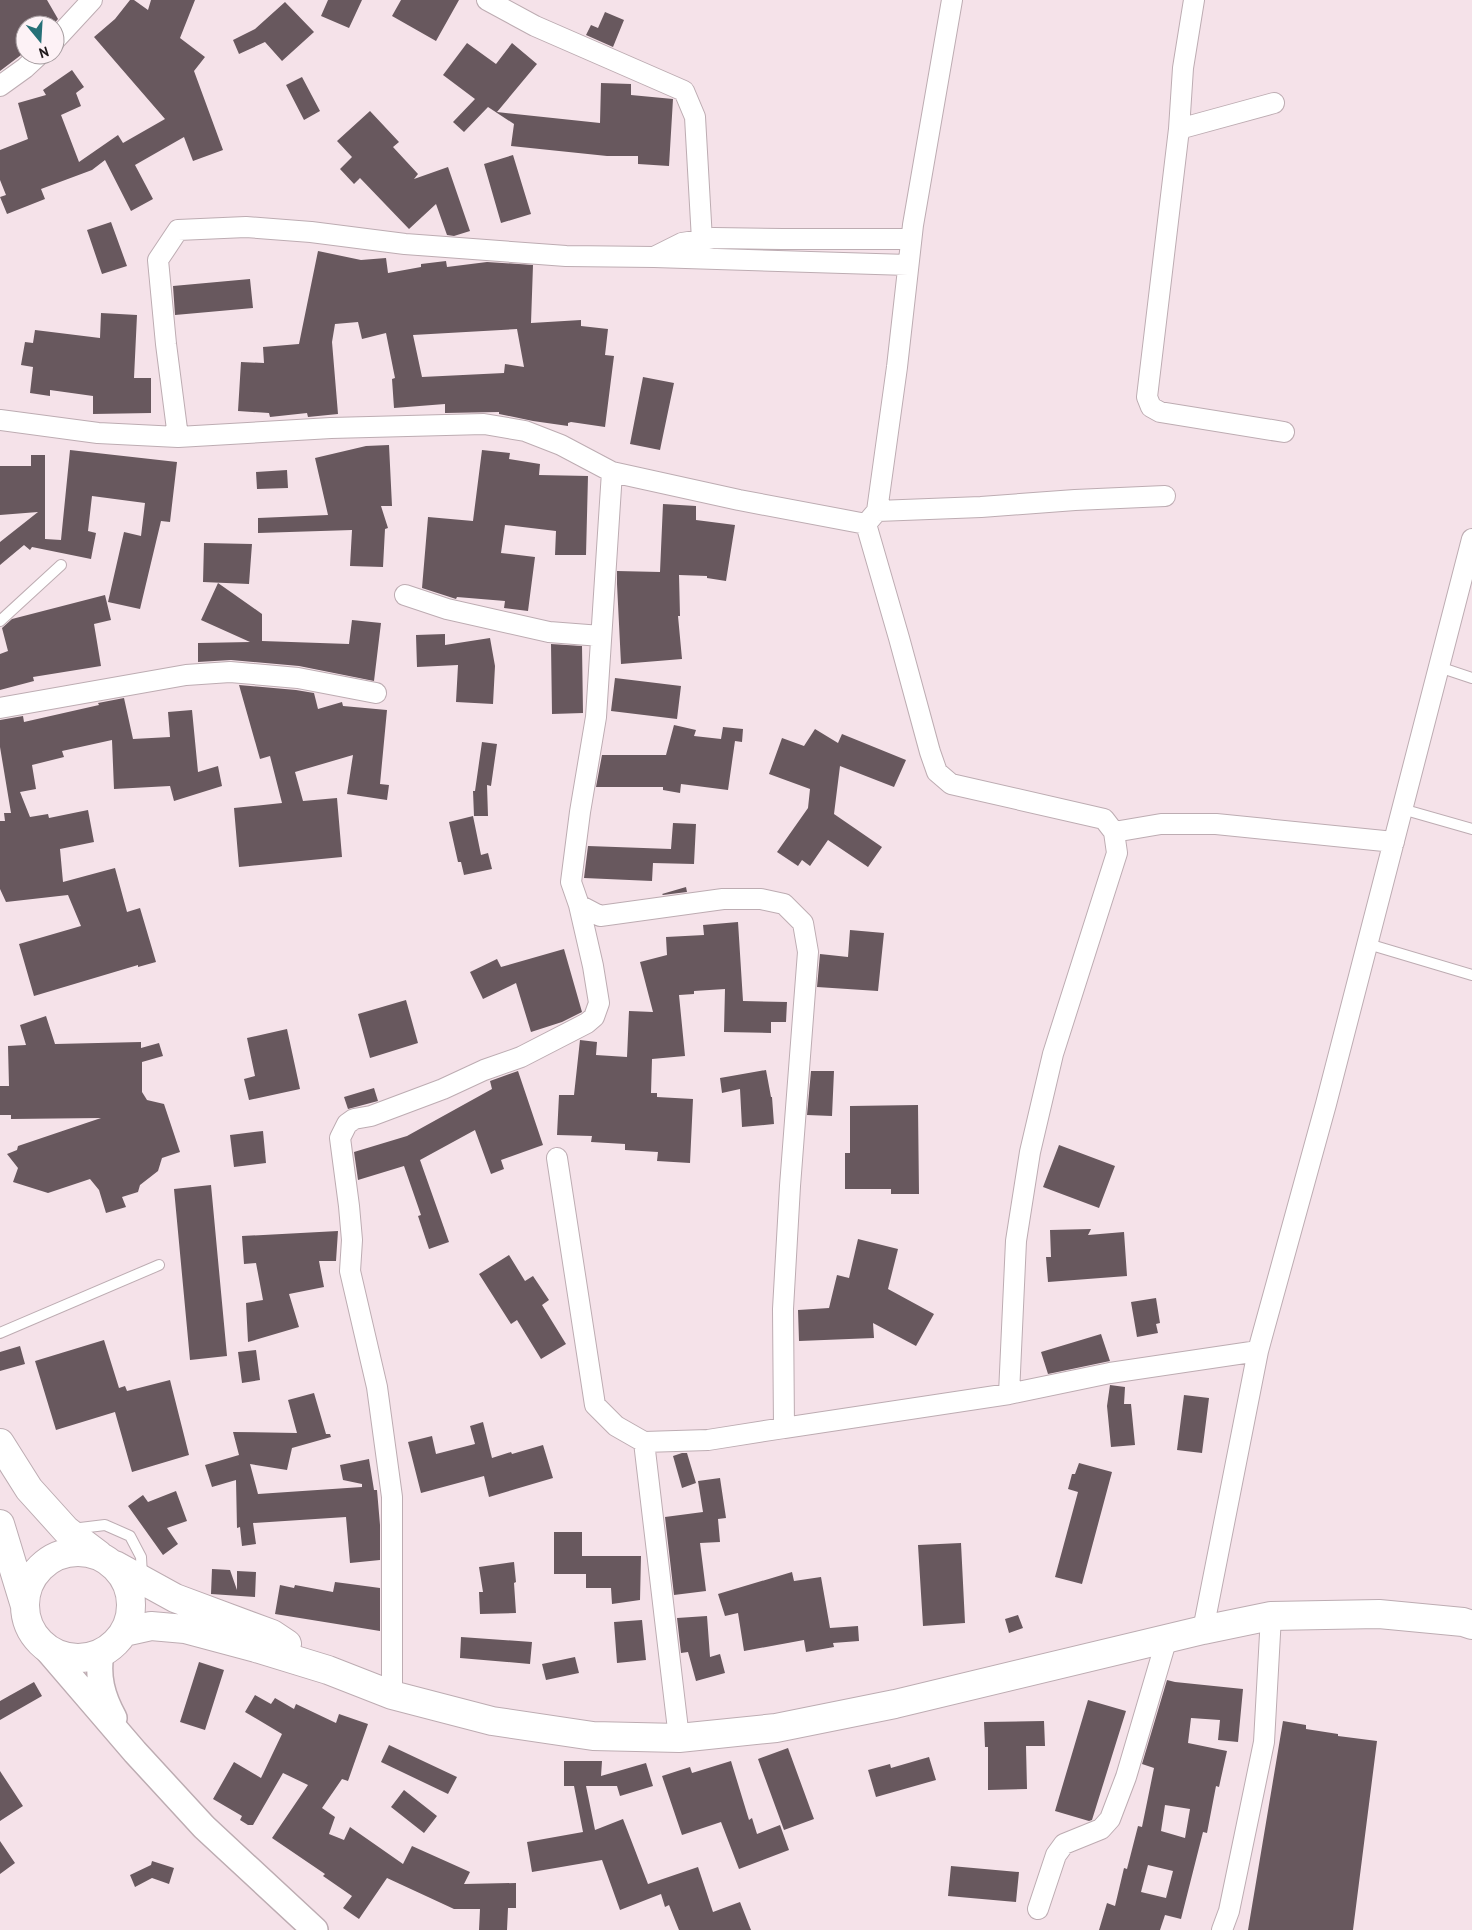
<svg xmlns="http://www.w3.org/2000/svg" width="1472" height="1930" font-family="'PT Sans',sans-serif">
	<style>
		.building { fill: #68585e; fill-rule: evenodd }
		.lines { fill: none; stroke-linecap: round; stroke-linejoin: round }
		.service-casing { stroke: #bdacb2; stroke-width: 12 }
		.minor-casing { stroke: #bdacb2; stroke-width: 22 }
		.tertiary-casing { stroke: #bdacb2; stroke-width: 28 }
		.secondary-casing { stroke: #bdacb2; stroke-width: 30 }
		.service { stroke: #fff; stroke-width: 10 }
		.minor { stroke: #fff; stroke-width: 20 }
		.tertiary { stroke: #fff; stroke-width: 25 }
		.secondary { stroke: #fff; stroke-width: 28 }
	</style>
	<rect width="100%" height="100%" fill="#f5e2e9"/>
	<!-- building -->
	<path class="building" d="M0 0H47L58 19 53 25H25V52L0 71Z
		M130 0H134L148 10 151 0H195L180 38 205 57 194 71 223 150 193 161 184 137 135 165 153 199 131 211 105 160 92 170 41 189 45 199 7 214 0 197 6 195 0 180V150L28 139 18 103 46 95 43 90 72 70 84 87 76 93 81 106 61 115 79 162 118 135 123 143 165 119 94 37 115 19Z
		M328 0H362L349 28 321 16Z
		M401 0H459L436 41 392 16Z
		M285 2 314 32 282 61 265 42 239 54 233 40 255 29Z
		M605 12 624 20 613 47 586 35 591 25 598 28Z
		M467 43 496 64 512 43 537 64 497 112 600 123 601 83 631 84V95L673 99 669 166 638 164V156H607L511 146 514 124 488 107 464 132 453 122 475 99 443 75Z
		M302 77 320 111 304 120 286 85Z
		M370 111 399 142 393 147 418 174 414 179 448 167 470 231 454 236 447 235 436 204 409 229 360 178 354 184 340 169 352 157 337 141Z
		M513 155 531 214 501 223 484 164Z
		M111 222 127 266 102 274 87 230Z
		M318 251 361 260 386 258 388 273 421 267V264L446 261 447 267 487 262 533 265 531 323 581 320V326L608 329 605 355 614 356 605 427 571 422 568 423V426L533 421 499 414V412L445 413V404L394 408 392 379 395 378 386 333 362 339 358 322 335 324 332 342 338 414 308 417 307 413 270 417 269 413 238 411 241 362 264 363 263 347 299 344ZM517 329 524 367 505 364 504 373 422 377 413 335Z
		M250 279 253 308 175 315 173 286Z
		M101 313 137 315 134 378H151V413L93 414V396L50 390V396L30 393 33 367 21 365 25 342 33 343 35 330 100 338Z
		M643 377 674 383 660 450 630 444Z
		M389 445 392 506H381L388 528 385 529 383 567 350 566 352 530 258 533V518L328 515 315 458 366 446Z
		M70 450 177 462 170 522 161 521 140 609 108 602 124 532 141 536 145 503 92 496 88 531 96 533 91 559 32 547 30 550 24 545 0 565V542L38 512 0 515V466H31V455H45V539L61 540Z
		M482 450 510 453 509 459 540 464 539 475 588 476 586 555H555L556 531 505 525 501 553 535 557 528 611 504 608 505 601 457 597 456 599 422 588 428 517 473 521Z
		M287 470 288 488 257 489 256 472Z
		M663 504 696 506V520L735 525 726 581 707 578V576L679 575 680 616H678L682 659 621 664 617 584V571L660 572Z
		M204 543 252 544 249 584 203 582Z
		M218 583 262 614V641L349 644 352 620 381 623 374 681 299 666 231 660 198 662V643L250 642 201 620Z
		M105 595 111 620 94 624 101 666 33 677 34 681 0 690V654L8 651 2 628 12 619Z
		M445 634V645L490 638 495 666 493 704 456 702 458 665 417 667 416 635Z
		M551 644 582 646 583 713 552 714Z
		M615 678 681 686 677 719 611 711Z
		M239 685 296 690 314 693 318 709 342 702 343 706 387 710 380 784 389 785 387 800 347 794 353 755 295 772 303 801 337 798 342 857 239 867 234 808 282 803 270 756 260 759Z
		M124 698 133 739 170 737 168 712 192 710 198 772 218 766 222 786 174 801 170 786 114 789 112 740 62 751 64 757 32 765 36 789 20 792 30 817 48 814 49 818 88 810 94 842 60 849 63 882 115 868 127 912 140 908 156 962 138 967V965L34 996 19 944 81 926 68 895 6 902 0 889V821H5L4 813H11L0 747V720L23 716 24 722 99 705 98 703Z
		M674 725 696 730 694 736 721 739 723 727 743 729 742 742 735 741 728 790 681 784 680 793 663 790V787H596L602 755H666Z
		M815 729 838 743 842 734 906 760 894 787 840 766 834 814 882 847 868 867 828 840 810 866 802 860 798 866 777 852 808 808 810 789 769 774 782 738 804 746Z
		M482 742 497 744 491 786 487 785 488 816H474L473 791H475Z
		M473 816 481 855 488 853 492 869 464 875 461 862H458L449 822Z
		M673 823 696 824 694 864 653 863 652 881 584 878 588 846 671 849Z
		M686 887 687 892 663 895 662 894Z
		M738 922 743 1001 787 1002 786 1022H771V1033L724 1032 725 989 694 991V994L679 995 685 1056 652 1059 651 1093H657V1097L693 1099 690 1163 657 1161 658 1152 625 1150V1144L591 1142 592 1136 557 1135 559 1095H574L580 1040 597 1042 596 1055 627 1057 629 1011 653 1012 640 962 667 955 666 937 704 935 703 925Z
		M850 930 884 933 878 991 817 987 820 954 848 957Z
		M564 949 582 1012 562 1022 531 1032 516 983 483 999 470 972 497 959 501 967Z
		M406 1000 418 1043 370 1058 358 1014Z
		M46 1016 55 1044 141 1042V1048L159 1043 163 1056 142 1062V1092L147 1100 164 1104 180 1152 162 1158 158 1171 140 1185 138 1192 122 1197 126 1207 106 1213 99 1190 90 1179 48 1193 13 1182 18 1168 7 1154 17 1150 18 1146 101 1118 11 1119V1115H0V1086H9L8 1046 26 1045 20 1025Z
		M287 1029 300 1089 249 1100 244 1079 255 1076 247 1038Z
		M766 1070 771 1097H772L774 1124 742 1127 740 1089 722 1093 720 1078Z
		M518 1071 543 1145 501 1160 504 1169 491 1174 475 1130 420 1160 449 1242 429 1249 418 1216 421 1215 404 1166 358 1180 354 1152 407 1136 492 1089 490 1081Z
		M811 1071H834L832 1116 807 1115Z
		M374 1088 378 1101 348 1109 344 1097Z
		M918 1105 919 1194H891V1189H845V1153H850V1106Z
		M263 1131 266 1163 234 1167 230 1135Z
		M1059 1145 1115 1166 1099 1208 1043 1187Z
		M211 1185 227 1356 190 1360 174 1189Z
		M1091 1229 1088 1235 1124 1232 1127 1276 1048 1282 1046 1257H1051L1050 1230Z
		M338 1231 336 1261H319L324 1287 289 1294 299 1327 248 1342 246 1303 263 1300 256 1263 244 1264 242 1236Z
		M858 1239 898 1249 888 1289 934 1314 916 1346 873 1323 874 1338 799 1341 798 1310 829 1308 837 1275 849 1278Z
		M509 1255 525 1281 533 1276 549 1300 542 1305 566 1344 541 1359 517 1320 511 1324 479 1274Z
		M1156 1298 1160 1323 1156 1324 1158 1333 1137 1337 1131 1302Z
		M1101 1334 1110 1361 1048 1374 1041 1352Z
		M104 1340 119 1388 125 1386 127 1391 170 1380 189 1455 132 1472 115 1412 56 1430 35 1361Z
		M20 1346 25 1364 0 1371V1352Z
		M256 1350 260 1380 242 1383 238 1352Z
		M1110 1385 1125 1387 1124 1404H1131L1135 1445 1111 1447 1107 1406Z
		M314 1393 326 1434H330L331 1437 292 1448 287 1470 250 1464 258 1494 362 1487V1484L343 1480 340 1465 369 1459 374 1490H377L380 1525V1560L350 1563 346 1517 253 1523 256 1544 242 1546 240 1527 237 1528 236 1480 212 1487 205 1465 239 1455 233 1432 297 1433 288 1400Z
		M1184 1395 1209 1398 1202 1453 1177 1450Z
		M483 1422 492 1458 511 1452 512 1454 543 1445 553 1478 489 1497 484 1476 421 1493 408 1442 432 1436 436 1454 475 1444 470 1426Z
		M682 1453H687L696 1483 682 1488 673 1456Z
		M1079 1463 1112 1472 1082 1584 1055 1577 1078 1492 1068 1489 1072 1474H1075Z
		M720 1478 726 1518 718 1519 720 1542 700 1543 706 1591 674 1595 665 1517 703 1512 698 1481Z
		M176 1491 187 1521 167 1528 178 1544 163 1555 128 1506 143 1495 148 1502Z
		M554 1532H582V1556H641L640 1600 612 1604 611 1588H586V1574H554Z
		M961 1543 965 1623 923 1626 918 1545Z
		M514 1562 516 1582 514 1583 516 1613 480 1614 479 1592H483L479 1567Z
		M212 1569 230 1570 237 1590V1571L256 1572 255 1597 211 1594Z
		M792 1572 794 1581 821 1577 830 1628 858 1626 859 1641 833 1643 834 1647 806 1652 804 1640 744 1651 738 1613 725 1616 718 1594Z
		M335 1582 380 1588V1631L275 1614 280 1585 294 1588 295 1585 333 1592Z
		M1018 1615 1023 1628 1009 1633 1005 1619Z
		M707 1616 710 1657 720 1654 725 1673 696 1681 688 1652 681 1653 677 1618Z
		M642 1620 646 1660 617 1663 614 1622Z
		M461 1637 532 1642 530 1664 460 1658Z
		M575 1657 579 1673 546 1680 542 1664Z
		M199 1662 224 1670 205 1730 180 1722Z
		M1167 1680 1175 1682 1243 1689 1238 1742 1218 1740 1220 1720 1191 1718 1188 1743 1227 1751 1219 1787 1216 1786 1207 1833 1203 1832 1181 1919 1165 1915 1160 1930H1099L1107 1903 1115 1906 1124 1868 1127 1869 1138 1826 1142 1827 1154 1768 1142 1764ZM1165 1805 1190 1809 1185 1838 1161 1831ZM1148 1865 1173 1871 1166 1898 1141 1892Z
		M34 1682 42 1696 0 1720V1701Z
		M255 1695 271 1704 275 1698 294 1709 296 1704 336 1723 339 1714 368 1724 348 1781 342 1779 322 1808 335 1817 329 1834 344 1840 350 1827 403 1864 412 1846 470 1872 464 1884 516 1883V1908H508L507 1930H479L480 1909H454L387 1878 359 1919 343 1908 352 1896 323 1876 325 1874 272 1838 308 1785 283 1773 253 1825H248L240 1820 242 1816 213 1799 234 1762 261 1778 282 1734 245 1712Z
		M1088 1700 1126 1711 1092 1820 1089 1821 1055 1811Z
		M1044 1721 1045 1746H1026L1027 1789 988 1790V1747H985L984 1722Z
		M1283 1721 1306 1725V1729L1338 1734V1736L1377 1741 1353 1930H1248Z
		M389 1745 457 1777 448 1794 381 1762Z
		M788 1748 814 1819 784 1830 758 1759Z
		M929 1757 936 1780 876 1797 868 1770 890 1764 891 1768Z
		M564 1761H602L601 1776 646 1763 653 1786 620 1796 617 1786H586L595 1830 623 1819 648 1884 698 1867 713 1912 740 1902 751 1930H679L669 1905 665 1907 661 1894 620 1910 602 1860 532 1872 527 1842 583 1832 574 1786H564Z
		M731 1761 749 1820 752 1818 757 1834 780 1825 789 1850 739 1869 721 1822 682 1835 662 1776 690 1767 692 1773Z
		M0 1771 23 1806 0 1821Z
		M404 1790 437 1816 424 1833 391 1807Z
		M0 1841 15 1863 0 1874Z
		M152 1861 174 1868 169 1884 152 1878 135 1887 130 1875 151 1865Z
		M951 1866 1019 1872 1016 1902 948 1896Z"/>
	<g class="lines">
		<!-- service casing -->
		<g class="service-casing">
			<path id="service" d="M0 621 61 565
				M1439 667 1472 678
				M1402 809 1472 829
				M1368 944 1472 975
				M0 1333 159 1265
				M72 1529 105 1525 130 1536 141 1557 142 1576"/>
		</g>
		<!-- minor casing -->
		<g class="minor-casing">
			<path id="minor" d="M487 0 535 26 684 91 695 117 702 240
				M1194 0 1183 68 1179 129 1147 397 1151 407 1160 412 1284 432
				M55 40 92 0
				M0 86 25 68 39 55
				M1179 129 1274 103
				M656 256 682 243 714 238 783 239H911
				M0 420 98 433 178 437 331 428 484 424 525 431 561 445 612 472 739 500 866 524 877 511 897 367 913 225 952 0
				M178 437 166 344 158 260 178 230 246 227 311 232 405 244 566 256 654 257 908 265
				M612 472 596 717 580 812 571 882 579 905 600 916 723 899H761L784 904 803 923 808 952 790 1186 783 1309 784 1428 1009 1394 1110 1373 1258 1351
				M877 511 981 507 1075 500 1165 496
				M866 524 899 638 930 752 937 772 951 784 1104 819 1114 832 1117 853 1053 1054 1030 1152 1016 1241 1009 1394
				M405 595 447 609 549 632 601 636
				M0 708 186 675 230 672 298 678 376 693
				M1114 832 1161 824H1216L1394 842
				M557 1158 595 1405 616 1426 644 1442 708 1440 784 1428
				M644 1442 679 1738
				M1203 1630 1258 1351 1326 1104 1472 539
				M392 1695V1497L377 1387 350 1271 352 1240 349 1206 340 1138 347 1124 354 1119 371 1116 443 1089 484 1070 521 1057 587 1023 594 1017 599 1003 593 966 579 905
				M1038 1909 1056 1855 1064 1844 1101 1829 1110 1819 1126 1777 1167 1638
				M1222 1930 1229 1911 1264 1742 1271 1616"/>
		</g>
		<!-- tertiary casing -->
		<g class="tertiary-casing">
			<path id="tertiary" d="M44 1646 135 1752 204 1827 315 1930
				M101 1652C97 1677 102 1696 114 1718"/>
		</g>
		<!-- secondary casing -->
		<g class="secondary-casing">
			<path id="secondary" d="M0 1443 29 1489 66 1530 99 1555
				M0 1524 25 1606
				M25 1605a53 53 0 1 1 106 0a53 53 0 1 1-106 0Z
				M115 1565 175 1598 272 1634 287 1644
				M124 1632 151 1626 185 1629 256 1648 328 1670 392 1695 492 1721 593 1736 679 1738 776 1728 895 1704 1203 1630 1271 1616 1379 1614 1463 1622 1472 1625"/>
		</g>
		<!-- service -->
		<use href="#service" class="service"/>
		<!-- minor -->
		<use href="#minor" class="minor"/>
		<!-- tertiary -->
		<use href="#tertiary" class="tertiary"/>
		<!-- secondary -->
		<use href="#secondary" class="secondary"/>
	</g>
	<!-- north arrow -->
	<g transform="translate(40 40) rotate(162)"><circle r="24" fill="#fdf2f6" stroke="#a49b9e"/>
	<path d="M0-4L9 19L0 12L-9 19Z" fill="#267077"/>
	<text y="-8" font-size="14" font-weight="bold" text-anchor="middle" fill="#1e181a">N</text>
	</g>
</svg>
